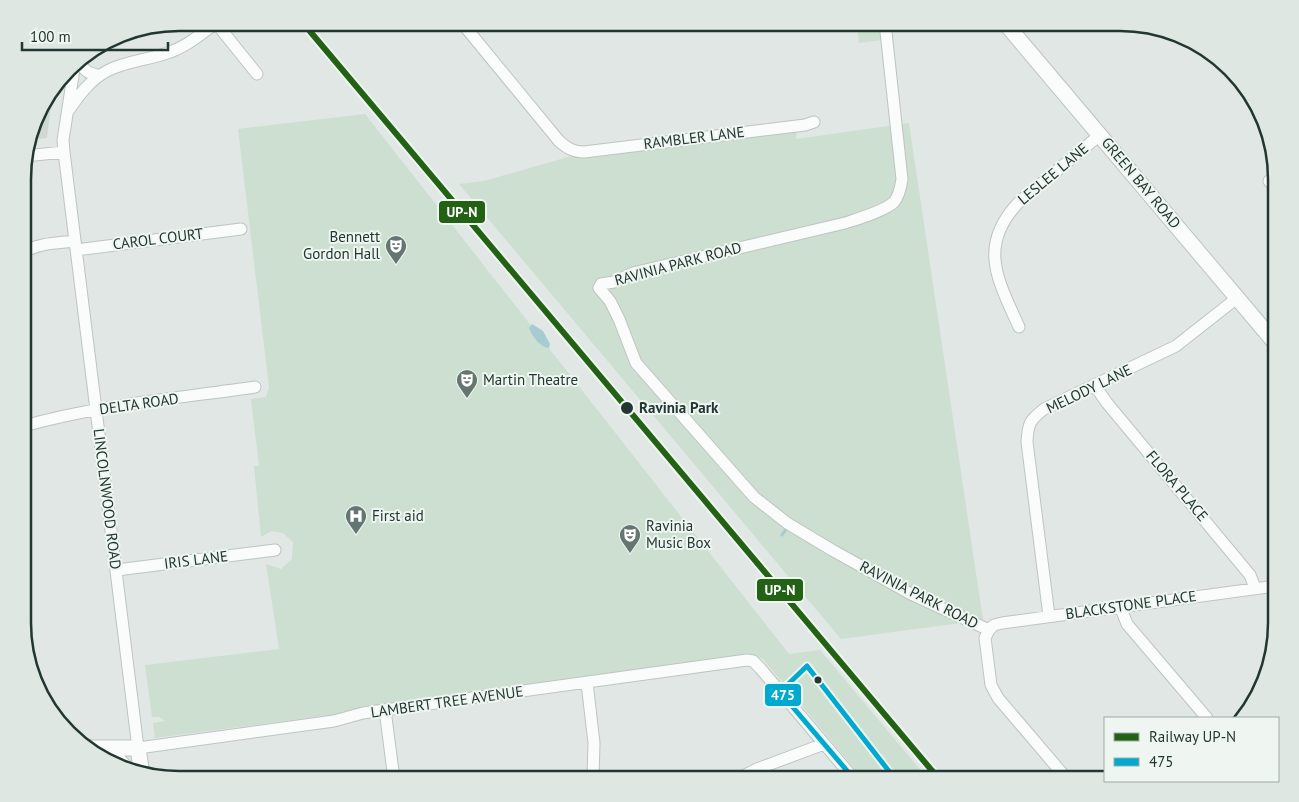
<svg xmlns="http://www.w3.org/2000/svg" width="1299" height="802" font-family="'PT Sans',sans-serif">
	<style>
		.built { fill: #d0d8d4 }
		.green { fill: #ccdfd1 }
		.water { fill: #a6ccd1 }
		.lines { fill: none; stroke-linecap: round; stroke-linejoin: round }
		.stream { stroke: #a6ccd1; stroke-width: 3 }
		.street-casing { stroke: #bec4c1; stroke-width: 13 }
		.secondary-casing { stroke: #bec4c1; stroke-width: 17 }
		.street { stroke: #fafbfb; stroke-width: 11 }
		.secondary { stroke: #fafbfb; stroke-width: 15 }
		.bus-1-casing { stroke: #eff6f2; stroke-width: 9 }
		.bus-1 { stroke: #00a9ce; stroke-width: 5 }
		.rail-1-casing { stroke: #eff6f2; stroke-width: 10 }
		.rail-1 { stroke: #236214; stroke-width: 6 }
		.stop-dot { fill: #223731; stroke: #eff6f2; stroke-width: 2 }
		.labels { text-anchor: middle; stroke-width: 4; stroke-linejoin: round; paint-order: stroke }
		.street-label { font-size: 15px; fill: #223731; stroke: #eff6f2 }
		.poi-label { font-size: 15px; fill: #223731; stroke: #eff6f2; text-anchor: start }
		.stop-label { font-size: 15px; font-weight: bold; fill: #223731; stroke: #eff6f2; text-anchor: start }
		.rim { fill: none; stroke: #223731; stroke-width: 2.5 }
		.line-badge { stroke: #eff6f2; stroke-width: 2 }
		.badge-label { font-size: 14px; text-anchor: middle; font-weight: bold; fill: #fff }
	</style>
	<rect width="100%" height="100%" fill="#e1e7e4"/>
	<!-- built -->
	<path class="built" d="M53 91 47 138 30 140 39 110Z"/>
	<!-- green -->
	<path class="green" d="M857 23H879L881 40 859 43Z
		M365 114 789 654 820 650 928 779H863L762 658 155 738 153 723 165 721 159 717H152L145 665 279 649 266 564 281 569 292 559 293 542 283 533 271 531 261 537 254 466H259L251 399 266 397 269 387 238 129Z
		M909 123 983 620 841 639 459 184 484 181 568 157 690 141 797 130 796 139Z"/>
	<!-- water -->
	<path class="water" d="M532 324 543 331 550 344 549 348C539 347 533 337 529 328Z"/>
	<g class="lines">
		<!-- stream -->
		<path class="stream" d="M782 535 787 528"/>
		<!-- street casing -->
		<g class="street-casing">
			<path id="street" d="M216 23 257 74
				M462 23 559 141C567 148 573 152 584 152L805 125 814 122
				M885 23 902 179C901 186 899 196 894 202 885 211 857 219 845 223L633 273 614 282 601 284 599 288 610 301 619 319 636 363 754 497 787 523 832 550 911 594 989 630
				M76 62 88 72 99 76
				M75 63 63 140 64 152 138 748 334 721 363 713 747 660 753 661 760 668 854 779
				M69 110C79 95 90 80 107 71 126 61 149 60 170 52 187 46 201 34 216 23
				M25 156 64 152
				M1269 181 1276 189
				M76 250 241 229
				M24 252C38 243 58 243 75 241
				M1019 327C998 280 977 246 1019 202L1100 135
				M1095 386 1107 403 1250 575 1255 588
				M24 426C98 405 179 398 255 387
				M117 570 275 550
				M1120 606 1127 624 1207 718
				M1049 616 1027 442C1028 423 1030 420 1044 409L1176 346 1237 298
				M587 683 594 743 593 779
				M385 710 394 779
				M737 779 757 769 824 744
				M1067 779 998 698 991 685 985 638 989 630 994 625 1002 623 1276 586"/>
		</g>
		<!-- secondary casing -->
		<g class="secondary-casing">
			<path id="secondary" d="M1005 23 1276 344
				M87 748H138L142 775
				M96 749 119 761 127 769"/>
		</g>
		<!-- street -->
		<use href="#street" class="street"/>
		<!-- secondary -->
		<use href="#secondary" class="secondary"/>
		<!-- bus-1 casing -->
		<g class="bus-1-casing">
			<path id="bus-1" d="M854 779 780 692 807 666 895 779"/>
		</g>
		<!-- bus-1 -->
		<use href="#bus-1" class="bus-1"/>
		<!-- rail-1 casing -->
		<g class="rail-1-casing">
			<path id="rail-1" d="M303 23 939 779"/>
		</g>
		<!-- rail-1 -->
		<use href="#rail-1" class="rail-1"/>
	</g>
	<!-- icons -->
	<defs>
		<g id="theatre-pin" transform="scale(1.125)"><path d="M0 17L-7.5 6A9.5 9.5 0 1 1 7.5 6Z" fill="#657570" stroke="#eff6f2"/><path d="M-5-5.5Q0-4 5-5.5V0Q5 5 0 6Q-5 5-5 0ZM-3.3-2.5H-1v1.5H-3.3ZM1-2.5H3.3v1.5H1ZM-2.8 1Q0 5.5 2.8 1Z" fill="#fff"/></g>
		<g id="hospital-pin" transform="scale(1.125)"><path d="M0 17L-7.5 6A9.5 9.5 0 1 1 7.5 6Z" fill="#657570" stroke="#eff6f2"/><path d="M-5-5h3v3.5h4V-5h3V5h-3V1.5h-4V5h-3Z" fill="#fff"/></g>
	</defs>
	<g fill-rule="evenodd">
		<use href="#theatre-pin" x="396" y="246"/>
		<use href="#theatre-pin" x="467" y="380"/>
		<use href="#hospital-pin" x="356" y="516"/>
		<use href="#theatre-pin" x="630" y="535"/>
	</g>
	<!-- markers -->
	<g class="stop-dot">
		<circle cx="627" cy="408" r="7"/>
		<circle cx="818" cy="680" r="4.5"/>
	</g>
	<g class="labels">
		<!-- street labels -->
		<g class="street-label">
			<text transform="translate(694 138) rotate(-7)" y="5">RAMBLER LANE</text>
			<text transform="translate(1053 174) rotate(-40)" y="5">LESLEE LANE</text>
			<text transform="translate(1141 183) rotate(50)" y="5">GREEN BAY ROAD</text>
			<text transform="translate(158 239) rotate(-7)" y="5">CAROL COURT</text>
			<text transform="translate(678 264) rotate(-15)" y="5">RAVINIA PARK ROAD</text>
			<text transform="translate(1089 389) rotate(-26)" y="5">MELODY LANE</text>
			<text transform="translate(139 404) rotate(-8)" y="5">DELTA ROAD</text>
			<text transform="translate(1177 486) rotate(50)" y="5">FLORA PLACE</text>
			<text transform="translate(107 499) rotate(83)" y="5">LINCOLNWOOD ROAD</text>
			<text transform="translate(196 560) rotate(-7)" y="5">IRIS LANE</text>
			<text transform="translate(919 595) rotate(27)" y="5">RAVINIA PARK ROAD</text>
			<text transform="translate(1131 605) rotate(-8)" y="5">BLACKSTONE PLACE</text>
			<text transform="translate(447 702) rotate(-8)" y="5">LAMBERT TREE AVENUE</text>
		</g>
		<!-- poi labels -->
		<g class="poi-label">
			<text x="380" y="242" text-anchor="end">Bennett<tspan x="380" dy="17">Gordon Hall</tspan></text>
			<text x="483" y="385">Martin Theatre</text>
			<text x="372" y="521">First aid</text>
			<text x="646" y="531">Ravinia<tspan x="646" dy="17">Music Box</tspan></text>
		</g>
		<!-- stop labels -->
		<g class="stop-label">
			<text x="639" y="413">Ravinia Park</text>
		</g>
	</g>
	<!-- crop -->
	<path d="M0 0H1299V802H0ZM179 31H1120A148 148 0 0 1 1268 179V623A148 148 0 0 1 1120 771H179A148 148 0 0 1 31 623V179A148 148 0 0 1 179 31Z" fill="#dfe7e3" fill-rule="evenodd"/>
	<path class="rim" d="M179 31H1120A148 148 0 0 1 1268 179V623A148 148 0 0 1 1120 771H179A148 148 0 0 1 31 623V179A148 148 0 0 1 179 31Z"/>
	<g class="line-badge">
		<rect x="438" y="200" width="48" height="24" rx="5" fill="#236214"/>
		<rect x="756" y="578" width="48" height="24" rx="5" fill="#236214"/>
		<rect x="764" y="683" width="38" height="24" rx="5" fill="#00a9ce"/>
	</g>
	<g class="badge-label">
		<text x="462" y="217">UP-N</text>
		<text x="780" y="595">UP-N</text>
		<text x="783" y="700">475</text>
	</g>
	<!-- legend -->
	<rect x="1104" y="717" width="175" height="65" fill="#eff6f2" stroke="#9daaa5"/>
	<rect x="1114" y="733" width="25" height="8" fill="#236214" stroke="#9daaa5"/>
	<text x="1149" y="742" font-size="15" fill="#223731">Railway UP-N</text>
	<rect x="1114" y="758" width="25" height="8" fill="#00a9ce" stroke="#9daaa5"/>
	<text x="1149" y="767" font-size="15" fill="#223731">475</text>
	<!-- scale -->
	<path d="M22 42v8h146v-8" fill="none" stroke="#223731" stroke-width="2.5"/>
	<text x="30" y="42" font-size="15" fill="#223731" stroke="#eff6f2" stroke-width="4" paint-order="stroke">100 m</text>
</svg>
